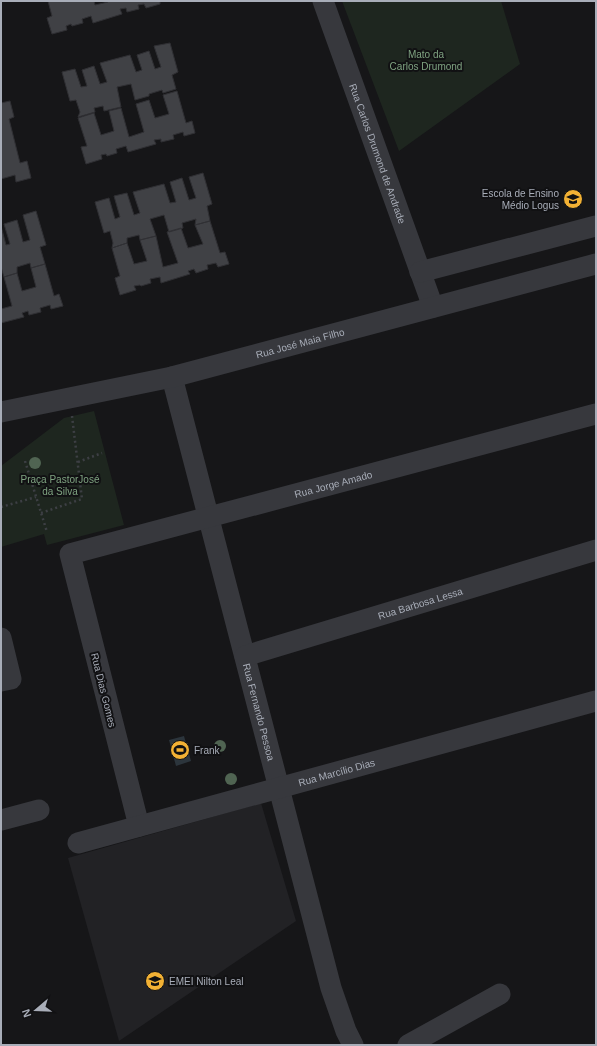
<svg xmlns="http://www.w3.org/2000/svg" width="597" height="1046" font-family="Helvetica,sans-serif">
	<style>
		.built { fill: #222225 }
		.green { fill: #1e261f }
		.water { fill: #2c353c }
		.building { fill: #404145; stroke: #303034 }
		.lines { fill: none; stroke-linecap: round; stroke-linejoin: round }
		.path { stroke: #3d3f44; stroke-width: 2.5; stroke-dasharray: 2 3; stroke-linecap: butt }
		.minor { stroke: #37383d; stroke-width: 21 }
		.tree { fill: #506452 }
		.labels { text-anchor: middle; stroke-width: 4; stroke-linejoin: round; paint-order: stroke }
		.park-label { font-size: 10px; fill: #7fa381; stroke: #111113 }
		.street-label { font-size: 10px; fill: #a8adb8; stroke: #111113 }
		.poi-label { font-size: 10px; fill: #a8adb8; stroke: #111113; text-anchor: start }
	</style>
	<rect width="100%" height="100%" fill="#161618"/>
	<!-- built -->
	<path class="built" d="M261 803 296 921 119 1041 68 858Z"/>
	<!-- green -->
	<path class="green" d="M342 1H501L520 64 399 151Z
		M94 411 124 525 47 545 44 534 1 547V466L64 418Z"/>
	<!-- water -->
	<path class="water" d="M184 736 191 761 176 766 169 740Z"/>
	<!-- building -->
	<path class="building" d="M48 1H94L95 5 108 2V1H160V4L146 8 144 4 138 5 139 9 127 12 126 8 120 9 122 14 93 23 91 16 82 19 83 23 72 26 71 24 66 26 67 30 52 34 47 18 52 16Z
		M170 43 178 72 172 75 176 89 163 93 162 90 149 94V96L135 100 131 84 117 87 121 107 104 111 103 106 94 108 95 112 78 117 80 112 76 100 70 101 62 72 75 69 81 87 87 86 82 70 94 66 100 84 107 82 100 63 130 55 136 72 142 70 137 55 149 51 155 69 161 67 154 46Z
		M177 91 186 123 192 121 195 133 184 136 183 132 173 135 174 139 161 142V139L154 140 156 144 128 152 126 146 116 149 117 153 107 156 106 154 101 155 102 159 86 164 81 147 87 146 78 118 94 113 101 135 114 131 109 111 121 108 129 137 144 132 136 104 149 100 155 118 169 114 163 95Z
		M10 101 14 117 9 119 20 163 27 161 31 178 16 182 15 175 1 179V103Z
		M203 173 212 204 207 206 210 221 195 225 196 219 182 223 183 228 169 232 164 215 150 219 156 236 140 240 139 235 127 238V243L112 248 113 243 110 231 104 233 95 202 109 198 115 219 120 217 114 196 127 193 134 215 140 213 133 192 164 184 170 203 176 202 170 182 182 178 189 200 196 198 189 177Z
		M36 211 46 245 40 247 45 264 31 268 30 263 17 267V273L4 277 1 267V226L6 245 10 244 4 224 17 220 23 242 30 240 23 215Z
		M210 221 220 253 225 252 229 264 218 267 216 263 207 265 208 269 196 273 194 269 188 271 190 274 161 283 160 277 150 279 151 283 141 286 140 285 134 286 136 290 120 295 115 278 120 276 112 248 127 243 134 264 147 261 140 240 156 236 163 267 178 263 167 232 181 228 188 248 203 244 195 225Z
		M45 264 54 296 59 294 63 306 51 309 50 305 40 308 41 312 29 315 28 311 22 313 24 317 1 323V309L12 306 4 277 17 273 22 291 36 287 31 268Z"/>
	<g class="lines">
		<!-- path -->
		<path class="path" d="M25 461 47 532
			M78 462 102 453
			M1 507 36 497
			M41 513 82 499 72 416"/>
		<!-- minor -->
		<g class="minor">
			<path id="s1" d="M323 1 433 307"/>
			<path d="M420 272 596 226"/>
			<path id="s2" d="M172 377 331 988 346 1031 353 1045"/>
			<path id="s3" d="M1 412 172 377 596 264"/>
			<path d="M1 638 11 679 1 681"/>
			<path id="s4" d="M245 656 596 550"/>
			<path d="M1 820 39 810"/>
			<path id="s5" d="M139 826 70 554 596 414"/>
			<path id="s6" d="M78 843 596 701"/>
			<path d="M408 1045 500 994"/>
		</g>
	</g>
	<!-- trees -->
	<g class="tree">
		<circle cx="35" cy="463" r="6"/>
		<circle cx="220" cy="746" r="6"/>
		<circle cx="231" cy="779" r="6"/>
	</g>
	<!-- icons -->
	<defs>
		<g id="school-disc" transform="scale(1)"><circle r="9.5" fill="#f2b134" stroke="#111113"/><path d="M0-5L7-2L0 1L-7-2ZM-4 1L0 2.5L4 1V4Q0 6-4 4Z" fill="#111"/></g>
		<g id="stadium-disc" transform="scale(1)"><circle r="9.5" fill="#f2b134" stroke="#111113"/><path d="M0-5a6.5 5 0 1 0 0 10a6.5 5 0 1 0 0-10ZM-3.5-1.8h7v3.6h-7Z" fill="#111"/></g>
	</defs>
	<g fill-rule="evenodd">
		<use href="#school-disc" x="573" y="199"/>
		<use href="#stadium-disc" x="180" y="750"/>
		<use href="#school-disc" x="155" y="981"/>
	</g>
	<g class="labels">
		<!-- park labels -->
		<g class="park-label">
			<text x="426" y="58">Mato da<tspan x="426" dy="12">Carlos Drumond</tspan></text>
			<text x="60" y="483">Praça PastorJosé<tspan x="60" dy="12">da Silva</tspan></text>
		</g>
		<!-- street labels -->
		<g class="street-label">
			<text dy="4" stroke="none"><textPath href="#s1" startOffset="162">Rua Carlos Drumond de Andrade</textPath></text>
			<text dy="4" stroke="none"><textPath href="#s3" startOffset="307">Rua José Maia Filho</textPath></text>
			<text dy="4" stroke="none"><textPath href="#s5" startOffset="553">Rua Jorge Amado</textPath></text>
			<text dy="4" stroke="none"><textPath href="#s4" startOffset="183">Rua Barbosa Lessa</textPath></text>
			<text transform="translate(104 690) rotate(76)" y="4">Rua Dias Gomes</text>
			<text dy="4" stroke="none"><textPath href="#s2" startOffset="346">Rua Fernando Pessoa</textPath></text>
			<text dy="4" stroke="none"><textPath href="#s6" startOffset="268">Rua Marcílio Dias</textPath></text>
		</g>
		<!-- poi labels -->
		<g class="poi-label">
			<text x="559" y="197" text-anchor="end">Escola de Ensino<tspan x="559" dy="12">Médio Logus</tspan></text>
			<text x="194" y="754">Frank</text>
			<text x="169" y="985">EMEI Nilton Leal</text>
		</g>
	</g>
	<!-- border -->
	<rect width="597" height="1046" fill="none" stroke="#a8adb8" stroke-width="4"/>
	<!-- north arrow -->
	<g transform="translate(36 1010) rotate(251)" stroke="#111113" stroke-width="3" paint-order="stroke">
	<path d="M0-3L7 15L0 10L-7 15Z" fill="#a8adb8"/>
	<text y="-6" font-size="11" font-weight="bold" text-anchor="middle" fill="#a8adb8">N</text>
	</g>
</svg>
